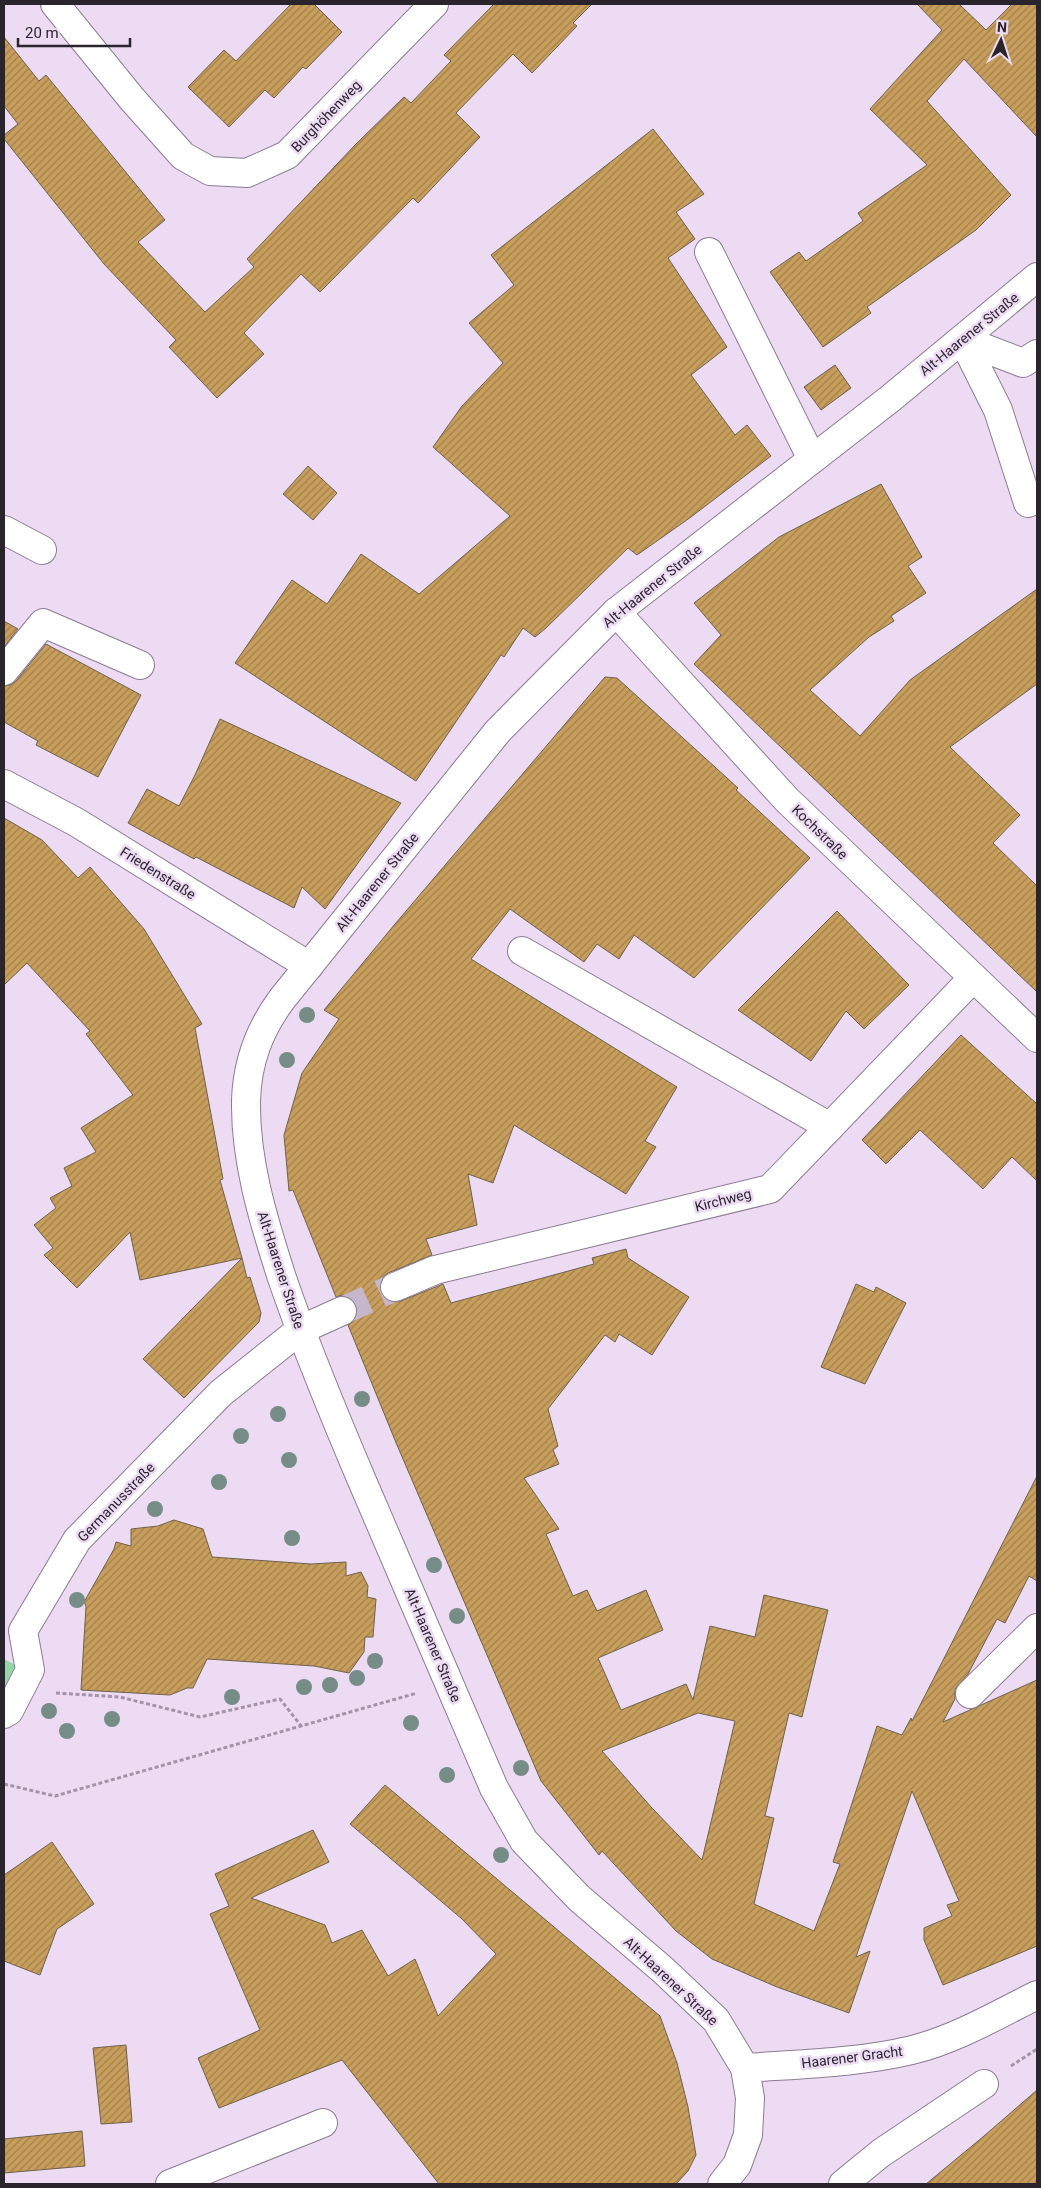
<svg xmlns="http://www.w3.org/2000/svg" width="1041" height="2188" font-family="Roboto,sans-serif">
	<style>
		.green { fill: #94d8aa }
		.building { fill: url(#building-hatch); stroke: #6f614b; fill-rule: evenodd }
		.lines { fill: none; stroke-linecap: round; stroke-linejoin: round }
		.minor-tunnel { stroke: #c5b6cb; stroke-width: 28; stroke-dasharray: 28 14; stroke-linecap: butt }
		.minor-casing { stroke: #8c7c92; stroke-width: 30 }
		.major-casing { stroke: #8c7c92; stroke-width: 30 }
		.path { stroke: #a295a7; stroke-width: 3; stroke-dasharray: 4 2.5; stroke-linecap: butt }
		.minor { stroke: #fff; stroke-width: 28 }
		.major { stroke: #fff; stroke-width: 28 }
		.tree { fill: #768c86 }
		.labels { text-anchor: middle; stroke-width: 5; stroke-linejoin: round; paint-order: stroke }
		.street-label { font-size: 14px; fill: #2a242d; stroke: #ecdbf3 }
	</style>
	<defs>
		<pattern id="building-hatch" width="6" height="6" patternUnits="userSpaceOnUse" patternTransform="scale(1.25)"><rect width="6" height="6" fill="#c79e5b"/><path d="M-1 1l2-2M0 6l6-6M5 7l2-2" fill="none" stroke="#a2814c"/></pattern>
	</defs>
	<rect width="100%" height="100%" fill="#ecdbf3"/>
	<!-- green -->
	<path class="green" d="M4 1659 21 1668 4 1703Z"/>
	<!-- building -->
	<path class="building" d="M291 4H314L342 32 306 69 303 67 274 98 265 90 229 127 188 87 224 50 236 61Z
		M494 4H592L573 23 577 26 532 73 513 54 456 113 480 137 418 203 413 198 320 292 301 274 244 333 264 354 217 398 169 347 176 340 104 264 4 139V135L18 124 4 106V37L39 81 46 75 165 220 138 242 205 312 254 267 247 259 356 144 404 97 411 103 451 61 444 55Z
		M917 4H959L986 30 1012 4H1037V137L964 59 927 101 1011 195 976 230 867 307 871 313 823 347 770 272 799 252 806 261 863 221 858 213 927 165 870 109 942 30Z
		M653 129 704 194 676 212 695 239 668 258 727 347 691 375 735 435 747 425 771 456 691 517 637 555 628 548 546 628 535 637 523 628 504 657 501 655 416 781 235 663 292 580 327 604 361 554 419 594 510 516 433 447 462 406 503 363 469 323 514 285 491 255Z
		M835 365 851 388 821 410 804 387Z
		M308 466 337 493 313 520 283 494Z
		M881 484 922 557 908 566 926 593 891 616 894 621 869 637 810 690 860 736 910 680 1037 589V684L950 747 1020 815 993 843 1037 886V992L694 664 721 635 694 603 779 537Z
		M4 621 18 629 4 647Z
		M46 644 141 695 98 777 36 745 38 741 4 722V686L10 685 16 681Z
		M605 677 617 678 738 788 736 790 810 858 694 978 634 935 619 959 597 944 584 962 510 909 471 959 677 1087 645 1141 656 1147 626 1194 514 1125 493 1183 468 1174 477 1225 426 1239 432 1255 388 1273 382 1278 380 1285V1293L386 1300 394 1302 401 1301 443 1284 451 1303 594 1264 592 1258 626 1249 628 1258 689 1297 652 1355 619 1334 615 1342 605 1335 548 1409 558 1446 553 1450 559 1464 524 1478 559 1529 546 1534 573 1596 587 1590 597 1611 646 1590 663 1630 598 1658 621 1710 686 1684 693 1700 710 1626 755 1637 764 1595 828 1610 802 1717 789 1713 765 1816 774 1818 754 1904 814 1931 840 1864 833 1862 877 1726 902 1735 911 1718 912 1721 1037 1476V1581L1029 1576 1005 1623 997 1619 968 1674 955 1689V1699L943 1722 1037 1680V1946L943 1985 924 1940V1928L952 1916 947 1905 959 1901 912 1791 856 1957 870 1951 849 2013 777 1987 712 1959 676 1931 602 1851 599 1855 541 1781 397 1445 348 1325 355 1320 358 1312 356 1305 351 1298 343 1295 336 1297 293 1190 289 1191 284 1135 302 1073 339 1019 324 1010 395 924ZM698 1713 735 1721 702 1860 652 1808 602 1751Z
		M220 719 401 803 325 909 302 887 294 908 196 857 194 859 128 823 147 789 179 806 195 775Z
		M4 818 42 840 78 878 90 867 144 929 202 1024 195 1028 223 1179 220 1180 242 1258 140 1280 130 1232 77 1288 44 1255 53 1248 34 1225 56 1208 50 1198 72 1186 64 1168 96 1152 81 1128 133 1095 86 1034 90 1031 27 963 4 985Z
		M837 911 909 985 864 1029 846 1011 811 1061 738 1010Z
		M961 1035 1037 1104V1181L1012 1157 983 1189 920 1130 886 1164 862 1140Z
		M242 1258 247 1278 250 1277 261 1313 259 1322 184 1398 143 1359Z
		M856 1284 874 1292 876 1287 906 1303 865 1384 821 1367Z
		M174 1520 203 1529 212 1557 311 1564 346 1562V1576L361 1572 368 1586 367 1597 376 1599 373 1637H365L364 1652 349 1673 314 1666 207 1659 193 1688H187L170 1695 81 1690 86 1606 84 1602 114 1549 116 1542 131 1546V1529L158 1526Z
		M385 1785 660 2016 677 2063 688 2107 696 2155 688 2171 676 2184H439L342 2060 219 2108 198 2058 260 2030 210 1914 229 1906 215 1874 313 1830 329 1862 251 1898 325 1925 332 1943 362 1930 388 1976 415 1959 438 2016 496 1954 462 1919 350 1824Z
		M52 1842 94 1904 57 1929 40 1975 4 1961V1875Z
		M126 2045 132 2122 101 2124 93 2048Z
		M1037 2090V2184H926L984 2136Z
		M82 2131 85 2166 4 2173V2139Z"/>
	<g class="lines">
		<!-- minor-tunnel -->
		<path class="minor-tunnel" d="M342 1311 395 1287"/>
		<!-- minor casing -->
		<g class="minor-casing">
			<path id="minor" d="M55 4 132 99 183 156 210 171 247 173 287 155 434 4
				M709 252 812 459
				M963 340 998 410 1028 503
				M963 340 1023 363 1037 354
				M4 530 42 550
				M616 612 787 800 1037 1038
				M4 671 43 623 140 665
				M4 784 76 822 309 966
				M522 951 830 1127
				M395 1287 435 1270 770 1189 973 978
				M970 1694 1037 1628
				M4 1714 9 1711 30 1670 23 1631 77 1540 221 1393 300 1330 342 1311
				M170 2184 323 2123
				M843 2184 881 2153 984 2084"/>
		</g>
		<!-- major casing -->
		<g class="major-casing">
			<path id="major" d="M745 2068C800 2064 858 2063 912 2050 956 2039 997 2015 1037 1995
				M722 2184 737 2165 748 2135 750 2098 745 2068 716 2020 663 1970 579 1898 524 1841 494 1788C449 1684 405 1580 360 1476 332 1410 304 1343 281 1275 263 1219 245 1160 246 1101 247 1062 259 1030 282 999L498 731 616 612 891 398 1037 277"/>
		</g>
		<!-- path -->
		<path class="path" d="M56 1693 120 1697 200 1717 280 1699 302 1727
			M4 1784 55 1796 417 1693
			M1011 2066 1037 2049"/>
		<!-- minor -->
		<use href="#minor" class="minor"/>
		<!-- major -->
		<use href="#major" class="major"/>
	</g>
	<!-- trees -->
	<g class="tree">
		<circle cx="307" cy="1015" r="8"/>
		<circle cx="287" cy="1060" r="8"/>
		<circle cx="362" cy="1399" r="8"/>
		<circle cx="278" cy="1414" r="8"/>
		<circle cx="241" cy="1436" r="8"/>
		<circle cx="289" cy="1460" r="8"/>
		<circle cx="219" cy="1482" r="8"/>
		<circle cx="155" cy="1509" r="8"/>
		<circle cx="292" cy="1538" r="8"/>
		<circle cx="434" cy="1565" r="8"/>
		<circle cx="77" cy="1600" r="8"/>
		<circle cx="457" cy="1616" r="8"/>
		<circle cx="375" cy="1661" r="8"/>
		<circle cx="357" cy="1678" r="8"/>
		<circle cx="330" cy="1685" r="8"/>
		<circle cx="304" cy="1687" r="8"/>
		<circle cx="232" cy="1697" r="8"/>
		<circle cx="49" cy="1711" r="8"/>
		<circle cx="112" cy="1719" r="8"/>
		<circle cx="411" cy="1723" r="8"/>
		<circle cx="67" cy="1731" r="8"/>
		<circle cx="521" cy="1768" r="8"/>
		<circle cx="447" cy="1775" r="8"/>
		<circle cx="501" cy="1855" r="8"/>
	</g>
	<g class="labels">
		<!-- street labels -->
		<g class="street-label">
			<text transform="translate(326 116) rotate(-46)" y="5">Burghöhenweg</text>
			<text transform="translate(969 334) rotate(-39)" y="5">Alt-Haarener Straße</text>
			<text transform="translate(652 586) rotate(-39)" y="5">Alt-Haarener Straße</text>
			<text transform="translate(820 832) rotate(44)" y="5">Kochstraße</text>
			<text transform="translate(158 873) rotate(32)" y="5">Friedenstraße</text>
			<text transform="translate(377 882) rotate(-51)" y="5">Alt-Haarener Straße</text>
			<text transform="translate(723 1200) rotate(-14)" y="5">Kirchweg</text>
			<text transform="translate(281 1270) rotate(72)" y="5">Alt-Haarener Straße</text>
			<text transform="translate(116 1502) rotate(-46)" y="5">Germanusstraße</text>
			<text transform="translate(433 1645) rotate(67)" y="5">Alt-Haarener Straße</text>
			<text transform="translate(671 1981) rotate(43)" y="5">Alt-Haarener Straße</text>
			<text transform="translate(852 2057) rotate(-7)" y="5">Haarener Gracht</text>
		</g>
	</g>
	<!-- border -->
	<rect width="1041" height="2188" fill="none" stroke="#2a242d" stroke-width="10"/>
	<!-- north arrow -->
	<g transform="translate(1001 40) rotate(4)" stroke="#ecdbf3" stroke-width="4" paint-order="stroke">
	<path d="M0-4L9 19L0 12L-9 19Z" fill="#2a242d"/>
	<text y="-8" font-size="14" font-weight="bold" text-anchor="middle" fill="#2a242d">N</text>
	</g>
	<!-- scale -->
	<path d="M18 38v8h112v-8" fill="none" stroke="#2a242d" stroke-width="2.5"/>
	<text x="25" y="38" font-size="15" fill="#2a242d" stroke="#ecdbf3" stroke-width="4" paint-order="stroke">20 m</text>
</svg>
